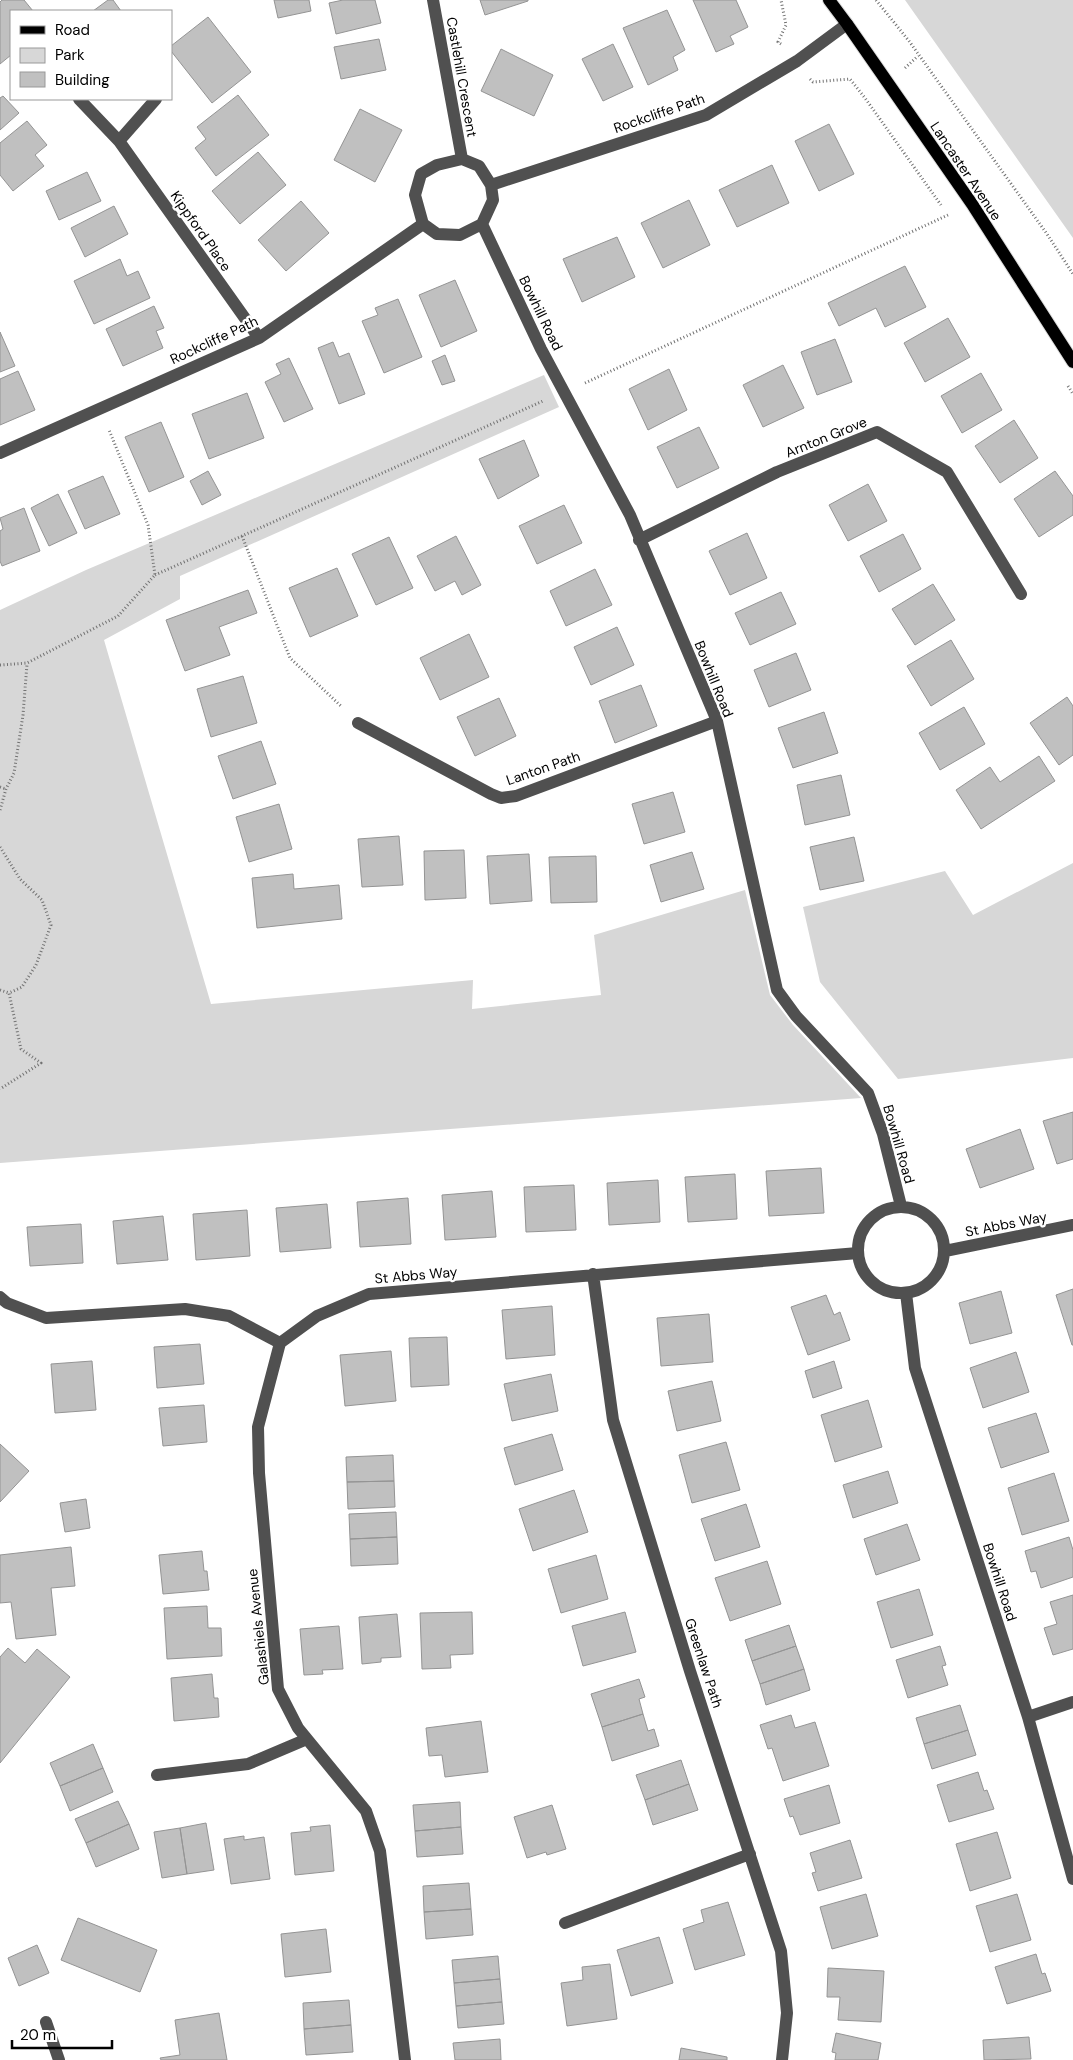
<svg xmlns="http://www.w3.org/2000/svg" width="1073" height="2060" font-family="'DM Sans',sans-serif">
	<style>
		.green { fill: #d7d7d7 }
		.building { fill: #c0c0c0; stroke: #949494 }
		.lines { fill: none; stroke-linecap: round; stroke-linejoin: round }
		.major-casing { stroke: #dbdbdb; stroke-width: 14 }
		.path { stroke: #727272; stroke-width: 3; stroke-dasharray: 1 2.5; stroke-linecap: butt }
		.minor { stroke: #505050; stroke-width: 12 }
		.major { stroke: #000; stroke-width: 12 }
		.labels { text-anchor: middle; stroke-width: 4.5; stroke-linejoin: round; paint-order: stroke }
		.street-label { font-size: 14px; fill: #000; stroke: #fff }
	</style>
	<rect width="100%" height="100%" fill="#fff"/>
	<!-- green -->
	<path class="green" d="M905 0H1073V238Z
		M544 375 559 407 180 576V599L104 640 211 1004 473 980 472 1009 601 995 594 935 745 890 770 995 793 1025 861 1098 0 1163V610L86 570Z
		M1073 863V1058L898 1079 820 982 803 907 945 871 973 915Z"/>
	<!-- building -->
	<path class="building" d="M2 0H24L33 11H11V55L0 64V2Z
		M108 0H113L121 11H93Z
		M274 0H309L311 11 278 18Z
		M343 0H375L381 23 336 34 329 3Z
		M480 0H528V1L485 15Z
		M693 0H736L748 27 730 36 734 44 716 52Z
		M667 10 685 50 673 57 678 70 648 85 623 28Z
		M208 17 251 72 212 103 171 51V46Z
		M379 39 386 70 341 79 334 47Z
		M613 44 633 87 603 101 582 59Z
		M501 49 553 75 534 116 481 91Z
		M238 95 269 135 216 176 195 148 206 139 197 127Z
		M3 96 19 113 0 130V98Z
		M360 109 402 130 375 182 334 160Z
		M27 121 47 145 35 155 44 166 13 191 0 175V143Z
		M829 124 854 174 819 191 795 141Z
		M258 152 286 185 240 224 212 191Z
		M772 165 789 203 737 227 719 190Z
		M87 172 101 201 59 220 46 191Z
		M689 200 710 245 663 268 641 223Z
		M301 201 329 233 286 271 258 240Z
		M114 206 128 234 85 257 71 228Z
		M617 237 635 277 582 302 563 259Z
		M120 259 127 276 138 271 150 298 94 324 74 281Z
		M905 266 926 307 885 327 876 308 839 326 828 303Z
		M455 280 477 331 441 347 419 295Z
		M398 299 422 357 384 373 362 321 378 315 375 308Z
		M154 306 164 328 156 331 163 348 123 366 106 329Z
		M948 318 970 357 925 382 904 343Z
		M0 332 15 366 0 372Z
		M835 339 852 382 817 395 801 352Z
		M333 342 339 357 349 353 365 394 339 404 318 348Z
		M445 355 455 381 442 385 432 361Z
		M289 358 313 409 284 422 265 382 281 374 276 364Z
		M783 365 804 408 763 427 743 385Z
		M669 369 687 410 648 430 629 389Z
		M18 371 35 410 0 425V379Z
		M981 373 1002 410 962 433 941 396Z
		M247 393 264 438 209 459 192 414Z
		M1014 420 1038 458 1000 483 975 446Z
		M161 422 184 477 149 492 125 437Z
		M699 427 719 468 677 488 657 447Z
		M524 440 539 476 498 499 479 459Z
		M208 471 221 495 202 505 190 481Z
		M1055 471 1073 496V515L1039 537 1014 499Z
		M103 476 120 514 85 529 68 491Z
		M868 484 887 521 848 541 829 505Z
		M58 494 77 533 49 546 31 508Z
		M564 505 582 543 537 564 519 526Z
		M24 508 40 551 2 566 0 561V531L3 529 0 518Z
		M747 533 767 578 730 595 709 551Z
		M903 534 921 569 879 592 860 556Z
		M456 536 481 585 462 595 455 581 435 591 417 556Z
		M389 537 413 588 376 605 352 554Z
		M337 568 358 616 310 637 289 588Z
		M595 569 612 605 566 626 550 591Z
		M933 584 955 620 915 645 892 609Z
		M248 590 257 613 219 627 230 655 185 671 166 620Z
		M781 592 796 624 750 645 735 613Z
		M617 627 634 665 591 685 574 647Z
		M469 634 489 677 440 700 420 658Z
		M951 640 974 679 931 706 907 666Z
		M796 653 811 690 769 707 754 670Z
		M243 676 257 723 211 737 197 689Z
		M641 685 657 726 615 743 599 701Z
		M1067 697 1073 706V755L1059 765 1030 723Z
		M499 698 516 736 475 756 457 717Z
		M964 707 985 744 940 770 919 733Z
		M824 712 838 753 793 768 778 728Z
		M261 741 276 784 233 799 218 756Z
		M1039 756 1055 781 981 829 956 790 990 767 1000 782Z
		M841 775 850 815 805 825 797 785Z
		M673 792 685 832 644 844 632 804Z
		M279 804 292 849 249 862 236 817Z
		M399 836 403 885 362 887 358 839Z
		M854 837 864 881 820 890 810 847Z
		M464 850 466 898 425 900 424 851Z
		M692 852 704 889 661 902 650 865Z
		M529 854 532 901 490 904 487 856Z
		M596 856 597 902 551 903 549 857Z
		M293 874 294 889 339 885 342 919 257 928 252 878Z
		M1073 1112V1159L1057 1164 1043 1121Z
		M1020 1129 1034 1169 980 1188 966 1149Z
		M821 1168 824 1213 769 1216 766 1171Z
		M735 1174 737 1219 688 1222 685 1177Z
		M658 1180 660 1222 609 1225 607 1183Z
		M574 1185 576 1230 526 1232 524 1187Z
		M492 1191 496 1237 445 1240 442 1195Z
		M408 1198 411 1244 360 1247 357 1202Z
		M327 1204 331 1248 280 1252 276 1208Z
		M247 1210 250 1256 196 1260 193 1214Z
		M163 1216 168 1260 117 1264 113 1221Z
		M81 1224 83 1263 30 1266 27 1227Z
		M1073 1289V1345H1072L1056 1295Z
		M1001 1291 1012 1333 970 1344 959 1303Z
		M826 1295 834 1315 840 1312 850 1340 808 1355 791 1307Z
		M552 1306 555 1355 506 1359 502 1310Z
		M709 1314 713 1362 661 1366 657 1318Z
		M447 1337 449 1385 411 1387 409 1338Z
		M200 1344 204 1384 157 1388 154 1347Z
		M391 1351 396 1401 345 1406 340 1355Z
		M1016 1352 1029 1392 983 1408 970 1368Z
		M92 1361 96 1410 55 1413 51 1364Z
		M834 1361 842 1388 813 1398 805 1371Z
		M551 1374 558 1411 512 1421 504 1384Z
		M712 1381 721 1421 677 1431 668 1391Z
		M868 1400 882 1447 835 1462 821 1415Z
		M204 1405 207 1442 163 1446 159 1408Z
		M1036 1413 1049 1452 1001 1468 988 1428Z
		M552 1434 563 1470 515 1485 504 1448Z
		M726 1442 740 1490 692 1503 679 1455Z
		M0 1444 29 1471 0 1502Z
		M393 1455 394 1481 347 1482 346 1457Z
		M888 1471 898 1503 853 1518 843 1485Z
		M1054 1473 1069 1521 1022 1535 1008 1488Z
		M394 1481 395 1507 348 1509 347 1482Z
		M574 1490 588 1532 533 1551 519 1509Z
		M86 1499 90 1528 65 1532 60 1503Z
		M746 1504 760 1547 715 1561 701 1519Z
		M396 1512 397 1537 350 1539 349 1514Z
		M907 1524 920 1560 876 1575 864 1539Z
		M397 1537 398 1564 351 1566 350 1539Z
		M1069 1537 1073 1550V1577L1041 1588 1036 1571 1031 1572 1025 1551Z
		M71 1547 75 1586 51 1588 56 1635 16 1639 11 1602 0 1603V1555Z
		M202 1551 204 1571H207L209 1590 163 1594 159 1555Z
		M596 1555 608 1599 561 1613 548 1569Z
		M767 1561 781 1604 730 1621 715 1578Z
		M919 1589 933 1635 891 1648 877 1602Z
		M1073 1595V1649L1053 1655 1044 1628 1057 1624 1050 1602Z
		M207 1606 208 1628H221L222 1656 167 1659 164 1608Z
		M472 1612 473 1654 450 1655 451 1668 422 1669 420 1613Z
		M625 1612 636 1652 583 1666 572 1626Z
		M397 1614 401 1657 381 1658V1662L362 1664 359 1617Z
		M789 1625 796 1646 752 1661 745 1640Z
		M339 1626 343 1669 322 1670 323 1674 304 1675 300 1629Z
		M796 1646 804 1669 760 1684 752 1661Z
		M940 1646 946 1665 942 1666 948 1685 908 1698 896 1660Z
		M8 1648 25 1663 37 1649 70 1677 0 1763V1657Z
		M804 1669 810 1690 766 1705 760 1684Z
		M212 1674 214 1698H218L219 1717 174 1721 171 1678Z
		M639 1679 645 1697 639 1699 643 1714 602 1727 591 1694Z
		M960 1705 968 1730 924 1744 916 1718Z
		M643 1714 648 1731 654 1729 659 1746 612 1761 602 1727Z
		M791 1715 795 1728 815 1722 829 1766 783 1781 772 1748 768 1749 760 1725Z
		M481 1721 488 1772 445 1777 442 1755 429 1756 426 1728Z
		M968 1730 976 1755 932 1769 924 1744Z
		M93 1744 103 1768 60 1786 50 1763Z
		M681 1760 689 1784 645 1800 636 1775Z
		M103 1768 113 1792 70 1811 60 1786Z
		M978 1772 984 1791 987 1790 994 1809 949 1822 937 1785Z
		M689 1784 698 1810 653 1825 645 1800Z
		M829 1785 840 1823 800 1835 793 1816 790 1817 784 1799Z
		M118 1801 129 1824 86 1843 75 1819Z
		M460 1802 461 1827 415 1831 413 1805Z
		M552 1805 566 1849 547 1855 546 1852 527 1858 514 1817Z
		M206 1823 214 1870 187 1874 180 1828Z
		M129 1824 139 1849 96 1867 86 1843Z
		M330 1825 334 1871 295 1875 291 1833 311 1831 310 1827Z
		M461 1827 463 1854 417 1857 415 1831Z
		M180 1828 187 1874 162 1878 154 1832Z
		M997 1832 1011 1878 970 1891 956 1844Z
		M244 1836V1840L264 1837 270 1879 231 1884 224 1839Z
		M850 1840 862 1878 818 1891 812 1873 816 1872 810 1853Z
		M469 1883 471 1909 424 1912 423 1886Z
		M866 1894 878 1936 832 1949 820 1907Z
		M1017 1894 1031 1940 990 1952 976 1906Z
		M728 1902 745 1955 695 1970 683 1929 704 1922 701 1910Z
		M471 1909 473 1935 426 1939 424 1912Z
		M78 1918 157 1950 140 1992 61 1960Z
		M326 1929 331 1972 285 1977 281 1934Z
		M659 1937 673 1983 631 1996 617 1950Z
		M37 1945 49 1973 19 1986 8 1958Z
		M1036 1954 1042 1974 1045 1973 1051 1991 1007 2004 995 1967Z
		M498 1956 500 1979 454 1983 452 1960Z
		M610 1964 617 2019 567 2026 561 1983 583 1980 582 1967Z
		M828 1968 884 1971 881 2022 838 2020 840 1997H827Z
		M500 1979 502 2002 456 2006 454 1983Z
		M349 2000 351 2025 304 2029 303 2003Z
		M502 2002 504 2024 458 2028 456 2006Z
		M219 2013 227 2060H161L160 2058 180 2055 175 2020Z
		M351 2025 353 2052 306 2055 304 2029Z
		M836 2033 881 2043 878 2060H835L836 2053 832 2052Z
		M1029 2037 1031 2059 984 2060 983 2040Z
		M500 2039 501 2060H455L453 2043Z
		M681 2048 727 2057V2060H679Z"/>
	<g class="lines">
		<!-- major casing -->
		<g class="major-casing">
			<path id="major" d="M829 0 847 24 972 204 1073 362"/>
		</g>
		<!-- path -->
		<path class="path" d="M876 0 909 41 1047 234 1073 274
			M781 44 778 42 786 25 781 0
			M905 68 918 56
			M810 79 813 82 850 79 865 98 941 205
			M585 383 948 215
			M1068 386 1073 394
			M242 536 290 658 342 707
			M155 575 543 401
			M0 665 27 663 118 616 155 575 148 525 109 430
			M0 787 6 789
			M0 810 6 789 14 773 23 715 27 664
			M0 847 20 879 42 900 51 925 36 965 22 987 9 993 21 1049 41 1063 0 1089
			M0 990 9 993"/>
		<!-- minor -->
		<path class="minor" d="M433 0 462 159
			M79 99 119 141 259 338
			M119 141 156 99
			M462 159 479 166 491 185 493 200 482 224 460 235 437 234 423 224 415 195 421 174 437 165Z
			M491 185 706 115 797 61 847 24
			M482 224 541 349 630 515 717 721 777 990 796 1016 868 1093 883 1134 901 1206
			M0 453 259 338 423 224
			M639 540 777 472 877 432 947 472 1021 594
			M358 723 491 794 501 798 516 796 717 721
			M858 1250a43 43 0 1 1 86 0a43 43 0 1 1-86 0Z
			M945 1251 1073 1225
			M593 1274 613 1420 690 1671 781 1951 787 2013 782 2060
			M906 1293 915 1368 1028 1717 1073 1879
			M0 1297 7 1303 46 1318 185 1309 229 1316 280 1343 317 1316 369 1294 858 1253
			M280 1343 258 1427 259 1473 278 1689 298 1728 366 1811 380 1851 405 2060
			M1028 1717 1073 1702
			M157 1775 248 1764 307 1739
			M565 1923 750 1854
			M46 2022 59 2060"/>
		<!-- major -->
		<use href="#major" class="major"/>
	</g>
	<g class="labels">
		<!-- street labels -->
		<g class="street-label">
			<text transform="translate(462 77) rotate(80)" y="5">Castlehill Crescent</text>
			<text transform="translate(659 113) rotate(-19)" y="5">Rockcliffe Path</text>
			<text transform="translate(966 171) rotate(56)" y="5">Lancaster Avenue</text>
			<text transform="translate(201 231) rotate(55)" y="5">Kippford Place</text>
			<text transform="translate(541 313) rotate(64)" y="5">Bowhill Road</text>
			<text transform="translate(214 340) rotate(-25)" y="5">Rockcliffe Path</text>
			<text transform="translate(826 437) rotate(-22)" y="5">Arnton Grove</text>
			<text transform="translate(714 679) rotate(68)" y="5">Bowhill Road</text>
			<text transform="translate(543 768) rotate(-19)" y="5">Lanton Path</text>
			<text transform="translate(899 1144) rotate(74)" y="5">Bowhill Road</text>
			<text transform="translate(1006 1224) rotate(-11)" y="5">St Abbs Way</text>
			<text transform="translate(416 1275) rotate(-5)" y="5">St Abbs Way</text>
			<text transform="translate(1000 1582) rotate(72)" y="5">Bowhill Road</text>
			<text transform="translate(258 1627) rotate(-96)" y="5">Galashiels Avenue</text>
			<text transform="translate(704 1663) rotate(72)" y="5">Greenlaw Path</text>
		</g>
	</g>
	<!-- legend -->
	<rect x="10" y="10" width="162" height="90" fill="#ffffff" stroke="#999999"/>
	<rect x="20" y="26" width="25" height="8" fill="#000000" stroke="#999999"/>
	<text x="55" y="35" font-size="15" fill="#000000">Road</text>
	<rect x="20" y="48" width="25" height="15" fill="#d7d7d7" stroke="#999999"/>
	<text x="55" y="60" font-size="15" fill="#000000">Park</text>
	<rect x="20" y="72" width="25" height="15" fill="#c0c0c0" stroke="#999999"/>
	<text x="55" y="85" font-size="15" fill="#000000">Building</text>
	<!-- scale -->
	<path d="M12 2040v8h100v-8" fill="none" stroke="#000000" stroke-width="2.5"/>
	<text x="20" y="2040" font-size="15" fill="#000000" stroke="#ffffff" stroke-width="4" paint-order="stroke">20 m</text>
</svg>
